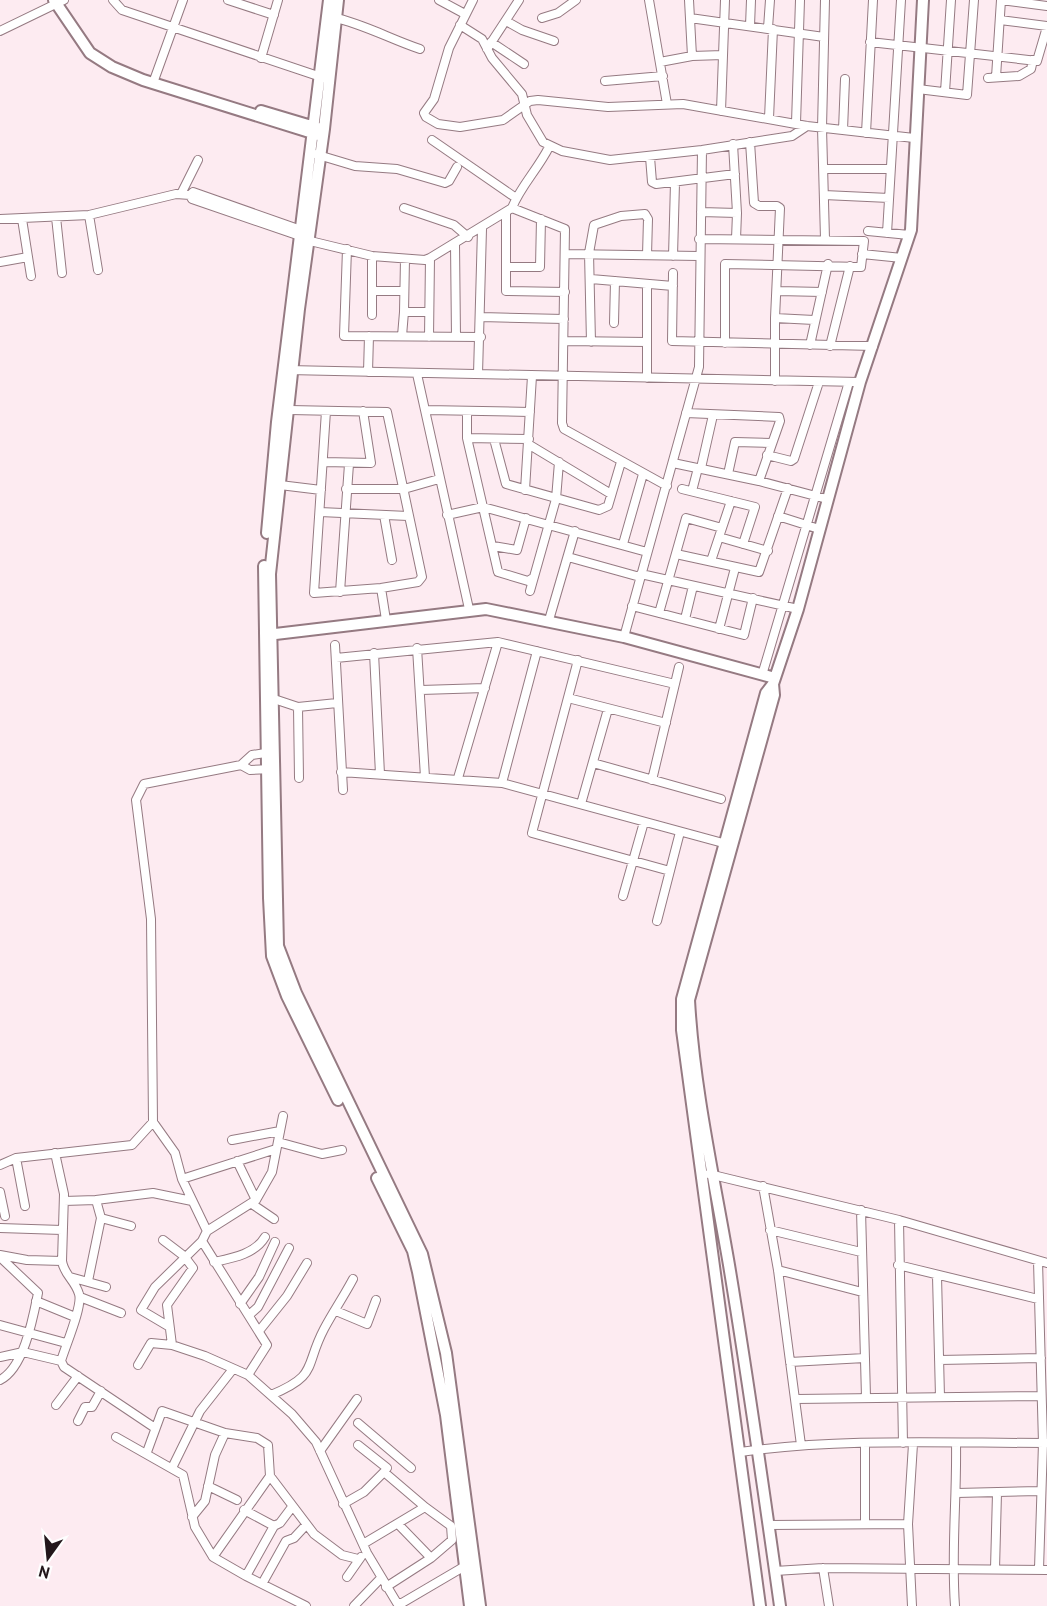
<svg xmlns="http://www.w3.org/2000/svg" width="1047" height="1606" font-family="'PT Sans',sans-serif">
	<style>
		.lines { fill: none; stroke-linecap: round; stroke-linejoin: round }
		.street-casing { stroke: #957a82; stroke-width: 10 }
		.secondary-casing { stroke: #957a82; stroke-width: 14 }
		.street { stroke: #fff; stroke-width: 8 }
		.secondary { stroke: #fff; stroke-width: 10 }
	</style>
	<rect width="100%" height="100%" fill="#fdebf1"/>
	<g class="lines">
		<!-- street casing -->
		<g class="street-casing">
			<path id="street" d="M113 0 122 10 324 78
				M228 0 274 15
				M439 0 465 14
				M473 0 449 48 434 99 424 113 426 117 438 124 460 127 503 120 530 101 538 100 608 107 683 104 807 126 914 138
				M649 0 667 104
				M689 0 692 56
				M1001 0 1047 6
				M332 17C364 24 390 39 420 49
				M542 18 558 13 576 0
				M690 18 824 37
				M1000 20 1047 26
				M506 21 522 30 554 41
				M460 25 482 39 492 58 522 94 527 115 543 142 562 151 610 160 702 150 792 136 807 126
				M750 26 751 0
				M768 28 770 0
				M0 31 64 0
				M491 42 524 64
				M870 42 1037 61 1047 27
				M487 49 519 0
				M261 58 278 0
				M660 62 692 56 723 55
				M996 77 1001 0
				M988 78 1019 76 1031 69 1033 60
				M605 81 663 76
				M153 83 183 0
				M918 89 967 95 974 0
				M945 92 951 0
				M721 111 725 0
				M769 118 773 29
				M796 123 800 0
				M843 130 845 79
				M866 133 873 0
				M432 140 516 198
				M750 142 754 203 759 206H777L780 208 775 318V381
				M315 154 355 166 397 169 445 183 449 181 457 167
				M650 157 652 182 656 184 735 174
				M824 169H890
				M181 194 198 160
				M824 195 889 198
				M404 208 454 225 468 237
				M512 208 565 229 562 423 564 429 667 486
				M506 212V291L565 292
				M701 212 737 213 733 144
				M89 215 98 270
				M56 217 62 273
				M0 219 89 215 176 194 190 195
				M22 219 31 276
				M868 231 909 235
				M887 233 901 0
				M300 236 192 199 190 195 193 192 301 230
				M699 239 864 241 861 267 725 264V343
				M736 239 737 213
				M825 239 822 128 825 0
				M306 240 372 256 425 260 430 258 512 208C520 187 538 169 549 147
				M455 244 456 337
				M347 249 344 336 481 337
				M565 254 699 256
				M862 254 902 258
				M372 256V315
				M673 256 675 183
				M405 259 404 312H429
				M0 262 28 257
				M508 267H540L541 219
				M673 273 672 341 873 346
				M591 279 673 286
				M647 284V378
				M372 291H404
				M778 291 822 292
				M481 317 564 319
				M775 318 814 320
				M614 323 615 281
				M402 336 404 312
				M429 337 430 258
				M565 341 647 342
				M591 342 589 253 594 225 621 216 645 214 648 219 647 255
				M810 345 828 264
				M830 346 850 266
				M288 370 860 382
				M368 372 369 336
				M417 374 469 609
				M478 374 482 229
				M290 410 387 412 422 577 418 582 381 588 314 593 326 411
				M426 410 530 412
				M467 412V438L498 572 528 581 533 578
				M686 413 779 417 780 421 759 481
				M467 438 529 439
				M494 439 506 484 599 510 608 506 621 462
				M528 444 611 494
				M767 455 791 461 794 459 819 382
				M324 462 371 463 363 411
				M673 463 759 481 827 499
				M701 468 713 415
				M728 474 735 442 771 443
				M280 485 321 490
				M346 489H404L439 479
				M682 489 755 507 743 544
				M525 490 532 376
				M692 491 698 468
				M320 512 408 516
				M384 515 392 560
				M447 515 483 507 647 552
				M778 516 819 529
				M719 537 768 551
				M623 544 643 474
				M493 546 517 550 526 518
				M676 554 759 572 788 488
				M568 557 640 577
				M711 561 731 501
				M641 574 798 609
				M381 588 386 620
				M530 591 556 499 559 462
				M340 592 349 464
				M632 606 744 635 753 598
				M659 613 686 518 722 528
				M685 619 693 586
				M549 620 575 531
				M719 629 735 568
				M624 637 699 367 702 150
				M335 645 343 790
				M417 648 425 777
				M374 653 380 774
				M336 658 498 642 675 684
				M578 660 532 833 670 871
				M762 675 849 382
				M421 690 485 688
				M568 698 666 723
				M274 699 298 707 337 703
				M298 707 299 778
				M593 763 721 799
				M241 765 250 770 272 769
				M341 772 502 783 723 843
				M458 778 498 642
				M652 780 679 667
				M502 783 537 651
				M581 804 608 709
				M623 896 644 822
				M657 921 680 832
				M232 1140 280 1131
				M278 1142 322 1154 342 1150
				M55 1153 64 1194 62 1261C64 1275 75 1280 79 1294 83 1306 65 1347 61 1361
				M16 1158 25 1206
				M237 1161 256 1200
				M0 1165 16 1158 132 1145 153 1122
				M709 1174 899 1220 1047 1263
				M182 1179 276 1149
				M763 1186 778 1270 801 1445
				M0 1192 5 1216
				M96 1200 153 1193 192 1201
				M64 1201 96 1200 101 1218 88 1281
				M252 1204 274 1219
				M861 1210 866 1397
				M101 1218 131 1226
				M899 1220 903 1443
				M0 1228 62 1230
				M770 1230 861 1252
				M207 1231 182 1179 175 1153 153 1122 151 919 136 800 144 784 241 765 252 755 272 752
				M163 1240 184 1256 193 1268 167 1305 172 1345
				M202 1241 267 1345 248 1375
				M0 1255 27 1260 62 1261
				M0 1257 38 1293C33 1318 24 1368 0 1380
				M1038 1261 1043 1443 1039 1569
				M214 1262C233 1258 255 1254 265 1237
				M898 1265 1038 1299
				M778 1270 862 1292
				M937 1276 940 1397
				M70 1277 106 1287
				M80 1297 121 1313
				M36 1301 75 1317
				M240 1304 259 1277 275 1242
				M336 1311 367 1324 376 1300
				M249 1315 258 1307 289 1248
				M0 1325 66 1343
				M168 1326 141 1310 155 1287 202 1241 207 1231 256 1200 272 1172 283 1116
				M259 1331 287 1296 307 1263
				M0 1357 23 1352 61 1361 64 1367 155 1428
				M939 1360 1041 1358
				M790 1362 865 1358
				M138 1365 151 1343 172 1345 205 1356 248 1375 292 1414 316 1442 367 1553 397 1603H402L465 1566
				M271 1395C319 1375 304 1367 324 1329 333 1312 344 1296 353 1279
				M796 1399 1041 1396
				M56 1405 78 1376
				M78 1421 85 1407H92L101 1391
				M358 1423 411 1468
				M116 1437 183 1475 195 1527 213 1557 246 1576 274 1526 280 1523 292 1507
				M865 1443V1522
				M358 1445 387 1468
				M320 1451 357 1399
				M147 1452 162 1411 225 1433 257 1438 268 1445 270 1476 314 1534 342 1555 358 1559
				M740 1452C840 1438 944 1443 1046 1443
				M172 1468 200 1411 233 1369
				M208 1486 237 1500
				M957 1493 1040 1491
				M343 1504 364 1492 384 1472 425 1507 363 1544
				M244 1510 274 1526
				M192 1517 205 1501 215 1455 225 1433
				M398 1524 431 1558
				M769 1525 908 1524
				M213 1557 270 1476
				M823 1568 829 1606
				M995 1569 997 1493
				M775 1571 823 1568 1047 1570
				M246 1576 306 1606
				M347 1577 361 1557
				M262 1584 286 1541 294 1538 306 1525
				M386 1587 431 1558 452 1540 451 1526 425 1507
				M354 1606 381 1578
				M912 1606 908 1524 913 1444
				M955 1606C951 1552 957 1498 956 1443"/>
		</g>
		<!-- secondary casing -->
		<g class="secondary-casing">
			<path id="secondary" d="M54 0 90 53 112 67 143 80 319 135
				M338 0 324 129 299 309 270 574 278 946 296 993 422 1254 446 1353 480 1606
				M261 111 318 128
				M267 533 277 422 329 0
				M264 566 269 898 272 956 287 996 338 1100
				M267 635 486 609 624 637 775 678
				M773 684 774 695 689 1000C694 1089 714 1177 729 1265 748 1379 764 1492 780 1606
				M377 1178 413 1251 418 1272 446 1415 470 1606
				M760 1606 682 1030V999L766 693 773 684 798 609 860 382 911 230 923 0"/>
		</g>
		<!-- street -->
		<use href="#street" class="street"/>
		<!-- secondary -->
		<use href="#secondary" class="secondary"/>
	</g>
	<!-- north arrow -->
	<g transform="translate(48 1558) rotate(195)" stroke="#fefefe" stroke-width="4.5" paint-order="stroke">
	<path d="M0-4.5L10 22L0 15L-10 22Z" fill="#22171b"/>
	<text y="-9" font-size="16" font-weight="bold" text-anchor="middle" fill="#22171b">N</text>
	</g>
</svg>
